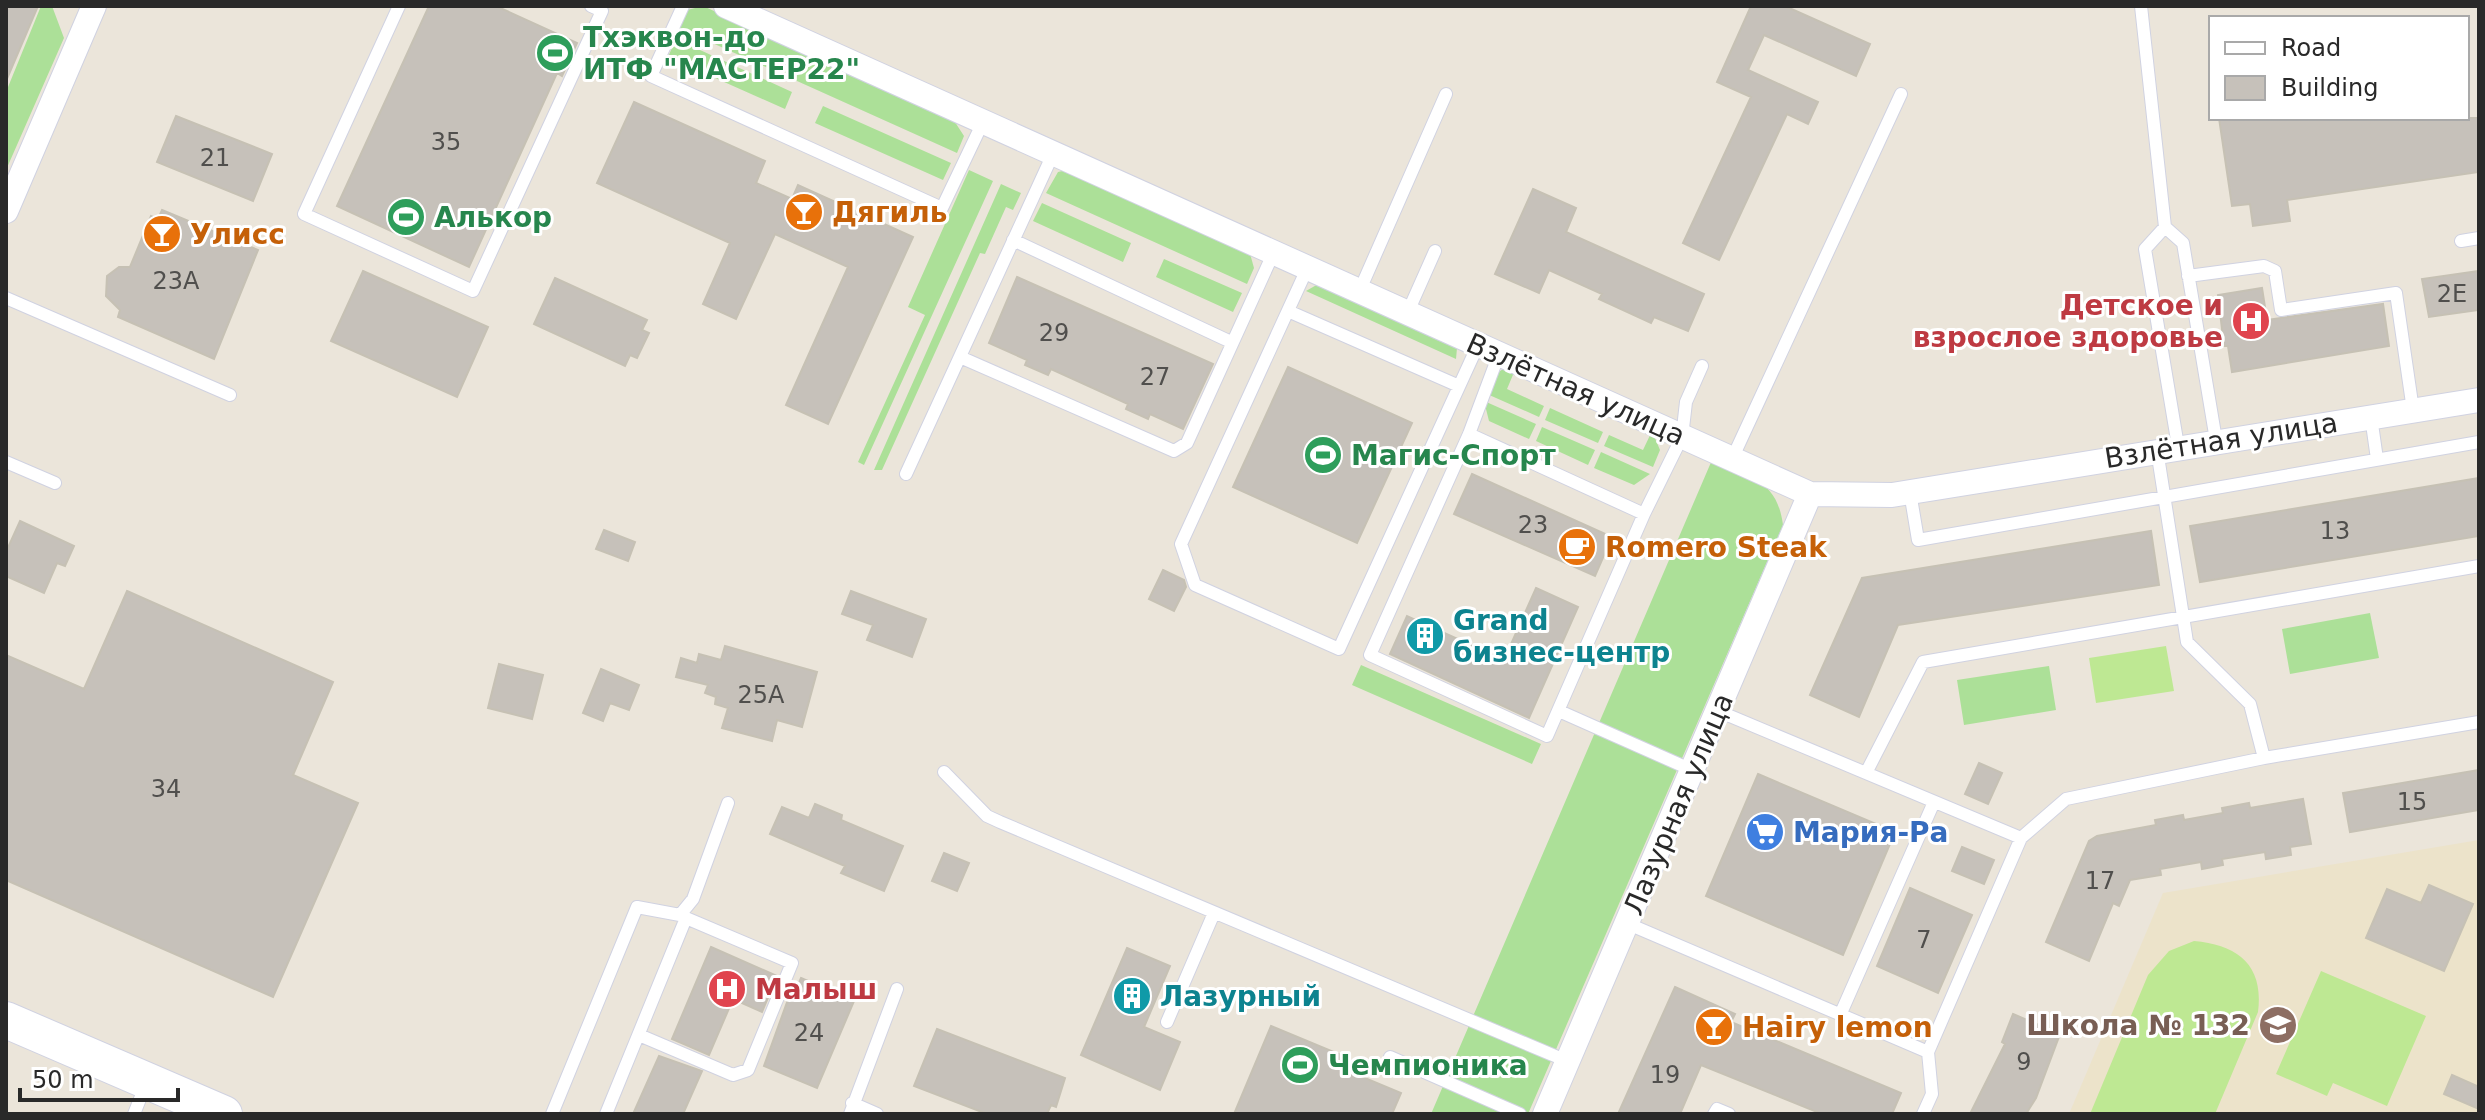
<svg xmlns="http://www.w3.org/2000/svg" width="2485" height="1120" font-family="'DejaVu Sans',sans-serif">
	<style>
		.education { fill: #ece3ca }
		.grass { fill: #ace098 }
		.pitch { fill: #bee893 }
		.building { fill: #c6c1ba; stroke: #c6c1b4; stroke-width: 2 }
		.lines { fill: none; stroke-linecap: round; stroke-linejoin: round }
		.lane-casing { stroke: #d0d2e1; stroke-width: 14 }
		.street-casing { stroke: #d0d2e1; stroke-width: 26 }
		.secondary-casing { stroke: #d0d2e1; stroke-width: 38 }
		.lane { stroke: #fff; stroke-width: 12 }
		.street { stroke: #fff; stroke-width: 24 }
		.secondary { stroke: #fff; stroke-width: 36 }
		.labels { text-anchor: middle; stroke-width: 6; stroke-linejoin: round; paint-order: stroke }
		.number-label { font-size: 24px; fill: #504f4d }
		.leisure-label { font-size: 28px; font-weight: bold; fill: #27864d; stroke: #fff; text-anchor: start }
		.food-label { font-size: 28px; font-weight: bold; fill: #c56008; stroke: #fff; text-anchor: start }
		.health-label { font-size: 28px; font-weight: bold; fill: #be3a42; stroke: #fff; text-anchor: end }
		.street-label { font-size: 28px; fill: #292929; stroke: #fff }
		.culture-label { font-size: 28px; font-weight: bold; fill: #0d838f; stroke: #fff; text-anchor: start }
		.shop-label { font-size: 28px; font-weight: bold; fill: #366cbe; stroke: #fff; text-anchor: start }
		.education-label { font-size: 28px; font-weight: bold; fill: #785e54; stroke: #fff; text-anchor: end }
	</style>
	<rect width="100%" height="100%" fill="#ebe5da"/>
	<!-- education -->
	<path class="education" d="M2479 840V1114H2069L2163 893Z"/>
	<!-- grass -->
	<path class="grass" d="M41 6H52L64 38 6 170V92Z
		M703 6 953 119 964 136 957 153 679 28 687 10Z
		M676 39 792 92 785 109 668 57Z
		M823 106 951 163 943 180 815 123Z
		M969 170 993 181 864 465 858 462 925 315 908 307Z
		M1067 170 1249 250 1254 268 1247 284 1046 193 1058 172Z
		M1001 184 1021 193 1013 210 1006 207 985 254 980 253 882 470H874Z
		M1042 203 1131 243 1123 262 1033 221Z
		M1164 259 1242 293 1233 312 1156 277Z
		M1320 283 1457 348 1456 359 1306 291Z
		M1503 369 1515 370 1507 389 1544 406 1539 417 1487 394 1496 374Z
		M1484 401 1536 424 1529 439 1489 421Z
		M1550 408 1603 432 1598 443 1545 420Z
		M1542 427 1595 450 1588 465 1536 441Z
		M1652 431 1660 450 1653 467 1604 446 1609 435 1643 450Z
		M1601 452 1650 474 1634 485 1594 468Z
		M1712 460C1749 477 1777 479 1783 525L1528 1114H1431Z
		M2370 613 2379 658 2290 674 2282 629Z
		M1361 665 1541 744 1532 764 1352 685Z
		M2049 666 2056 710 1964 725 1957 680Z"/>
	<!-- pitch -->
	<path class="pitch" d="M2166 646 2174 691 2096 703 2089 658Z
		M2194 941C2238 945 2264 965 2258 1012L2215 1114H2090L2148 975 2169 951Z
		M2321 971 2426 1016 2387 1106 2333 1083 2327 1096 2276 1074Z"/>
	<!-- building -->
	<path class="building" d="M6 6H38L6 81Z
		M429 6H496L577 43 562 76 557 73 469 267 337 206Z
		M1751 6H1785L1870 44 1856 76 1764 35 1748 70 1818 102 1808 124 1787 114 1719 260 1683 243 1751 97 1717 82Z
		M634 102 765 161 756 183 792 199 798 185 913 237 828 424 786 405 848 267 775 234 736 319 703 304 730 243 597 183Z
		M176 116 272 154 253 201 157 162Z
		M2219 118H2479V172L2287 200 2290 221 2253 226 2250 204 2232 206Z
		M1533 189 1576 208 1566 232 1704 294 1688 331 1654 317 1651 323 1599 299 1602 294 1549 270 1539 293 1495 274Z
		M162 210 258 250 214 359 118 317 120 310 106 296 107 276 119 267H130L151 216 158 219Z
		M363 271 488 327 457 397 331 341Z
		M2479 271V310L2429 317 2422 279Z
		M1017 277 1213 364 1183 429 1150 414 1148 419 1126 409 1128 404 1051 369 1048 375 1025 365 1027 360 989 343Z
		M555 278 647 320 642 330 649 333 637 358 630 355 625 366 534 324Z
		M2262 288 2267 320 2383 304 2389 346 2232 372 2228 346H2224L2218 295Z
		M1288 367 1412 423 1357 543 1233 487Z
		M1472 474 1612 537 1595 576 1454 514Z
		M2479 478V536L2200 582 2190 526Z
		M20 521 74 546 65 566 57 563 44 593 6 576V552Z
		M604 530 635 542 628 561 596 549Z
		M2151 531 2159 585 1898 625 1859 717 1810 695 1862 578Z
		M1163 570 1184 580 1186 587 1174 611 1149 599Z
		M1536 588 1578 607 1529 718 1390 654 1407 616 1504 660Z
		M127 591 333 682 293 775 358 803 273 997 6 880V655L84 689Z
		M851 591 926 619 912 657 867 640 873 625 842 614Z
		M725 646 817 672 802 727 777 720 772 741 722 728 728 708 715 704 716 697 705 693 708 685 676 677 681 658 697 663 699 654 721 660Z
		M499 664 543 675 532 719 488 708Z
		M601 669 639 685 629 710 610 703 603 721 583 713Z
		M1979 763 2002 773 1988 804 1965 794Z
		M2479 770V810L2350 832 2343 793Z
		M1758 774 1895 832 1843 955 1706 896Z
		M2303 799 2311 844 2290 847 2291 855 2266 859 2265 852 2222 859 2223 865 2202 869 2201 862 2160 869 2161 875 2130 880 2119 906 2113 903 2089 961 2046 942 2089 841 2097 836 2156 825 2155 820 2183 815 2184 820 2223 813 2222 808 2249 803 2250 808Z
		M815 804 842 815 841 820 903 846 884 891 841 873 845 866 770 834 782 807 809 818Z
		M1962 847 1994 860 1984 884 1952 871Z
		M944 853 969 863 957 891 932 881Z
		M2429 885 2473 904 2444 971 2366 938 2387 889 2421 903Z
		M1910 888 1972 915 1938 993 1877 966Z
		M711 947 777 976 762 1012 733 999 709 1055 672 1039Z
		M1127 948 1170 966 1144 1027 1180 1042 1160 1090 1081 1055Z
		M801 978 854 1001 817 1088 764 1066 794 983 798 985Z
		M1675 987 1735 1014 1731 1022 1901 1093 1892 1114H1822L1701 1065 1680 1114H1618Z
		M2013 1014 2060 1034 2036 1098 2026 1114H1970L2005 1044 2002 1042Z
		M1271 1026 1341 1055 1336 1066 1401 1093 1392 1114H1234Z
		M937 1029 1065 1078 1056 1107 1051 1105 1047 1114H987L914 1086Z
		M659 1056 702 1071 683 1114H633Z
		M2452 1075 2479 1087V1109L2444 1094Z"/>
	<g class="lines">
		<!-- lane casing -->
		<g class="lane-casing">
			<path id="lane" d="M399 6 304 214 473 291 602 11 591 6
				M683 6 651 76 942 208 983 122
				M2141 6 2165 227 2183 243 2216 440
				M2165 227 2145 249 2178 446
				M1013 240 1231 342
				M2461 241 2479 238
				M1307 269 1181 544 1195 585 1339 649 1478 345
				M2188 276 2264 266 2275 271 2281 310 2396 293 2413 410
				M1359 292 1446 94
				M6 298 230 395
				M1288 311 1459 386
				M1407 314 1435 251
				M1499 354 1469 434 1370 655 1547 736 1644 514 1682 437 1686 402 1702 366
				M960 357 1174 451 1187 443 1273 254
				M2371 417 2377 459
				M1469 434 1644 514
				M2157 450 2187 642 2250 704 2264 758
				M1732 459 1901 94
				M6 462 55 483
				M906 474 1053 154
				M1910 492 1918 540 2479 442
				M1559 711 1692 770
				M1718 711 2021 838
				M944 772 987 816 1000 822 1567 1061
				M1866 773 1923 662 2479 566
				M1626 923 1928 1052
				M1841 1013 1934 802
				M1167 1022 1214 913
				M639 1035 733 1075 748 1070 792 963 686 918
				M1390 1057 1520 1114
				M852 1103 877 1114
				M134 1114 146 1084
				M552 1114 637 907 680 915 693 899 728 803
				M606 1114 686 918 681 916
				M850 1114 897 989
				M1714 1114 1717 1109 1729 1114
				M1923 1114 1932 1094 1928 1052 2021 838 2066 799 2264 758 2479 722"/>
		</g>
		<!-- street casing -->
		<g class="street-casing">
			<path id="street" d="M726 6 1810 494 1892 495 2479 400
				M6 211 94 6
				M1545 1114 1810 494"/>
		</g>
		<!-- secondary casing -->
		<g class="secondary-casing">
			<path id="secondary" d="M6 1020 224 1114"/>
		</g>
		<!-- lane -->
		<use href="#lane" class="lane"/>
		<!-- street -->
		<use href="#street" class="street"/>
		<!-- secondary -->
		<use href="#secondary" class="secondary"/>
	</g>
	<!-- icons -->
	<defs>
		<g id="stadium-disc" transform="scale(2)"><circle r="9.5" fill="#2e9e5b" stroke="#fff"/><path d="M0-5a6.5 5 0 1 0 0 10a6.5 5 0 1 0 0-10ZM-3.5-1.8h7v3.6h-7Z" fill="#fff"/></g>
		<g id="bar-disc" transform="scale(2)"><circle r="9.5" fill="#e8710a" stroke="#fff"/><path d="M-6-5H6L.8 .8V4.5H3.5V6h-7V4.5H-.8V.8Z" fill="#fff"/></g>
		<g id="hospital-disc" transform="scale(2)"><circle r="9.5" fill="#e0444e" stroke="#fff"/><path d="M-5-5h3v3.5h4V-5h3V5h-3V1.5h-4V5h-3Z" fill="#fff"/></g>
		<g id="cafe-disc" transform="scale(2)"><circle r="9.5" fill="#e8710a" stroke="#fff"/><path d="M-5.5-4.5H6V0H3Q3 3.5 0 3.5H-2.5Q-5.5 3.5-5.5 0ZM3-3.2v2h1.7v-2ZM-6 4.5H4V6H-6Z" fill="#fff"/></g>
		<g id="building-disc" transform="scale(2)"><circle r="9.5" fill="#0f9aa8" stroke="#fff"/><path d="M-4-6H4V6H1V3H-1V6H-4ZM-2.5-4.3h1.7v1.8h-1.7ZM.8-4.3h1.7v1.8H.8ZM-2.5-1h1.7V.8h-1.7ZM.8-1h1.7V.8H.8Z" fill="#fff"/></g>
		<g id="supermarket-disc" transform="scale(2)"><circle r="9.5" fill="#3f7fe0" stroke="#fff"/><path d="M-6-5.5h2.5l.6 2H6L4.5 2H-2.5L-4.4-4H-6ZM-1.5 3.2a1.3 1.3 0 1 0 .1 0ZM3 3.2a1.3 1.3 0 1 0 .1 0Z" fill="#fff"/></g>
		<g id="school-disc" transform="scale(2)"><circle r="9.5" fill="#8d6e63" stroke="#fff"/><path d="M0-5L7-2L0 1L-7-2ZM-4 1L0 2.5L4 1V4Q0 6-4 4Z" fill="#fff"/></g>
	</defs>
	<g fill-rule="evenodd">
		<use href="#stadium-disc" x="555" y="53"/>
		<use href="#bar-disc" x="804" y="212"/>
		<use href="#stadium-disc" x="406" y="217"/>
		<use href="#bar-disc" x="162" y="234"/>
		<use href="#hospital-disc" x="2251" y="321"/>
		<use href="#stadium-disc" x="1323" y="455"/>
		<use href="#cafe-disc" x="1577" y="547"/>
		<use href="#building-disc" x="1425" y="636"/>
		<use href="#supermarket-disc" x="1765" y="832"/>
		<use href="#hospital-disc" x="727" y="989"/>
		<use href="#building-disc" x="1132" y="996"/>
		<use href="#school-disc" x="2278" y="1025"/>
		<use href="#bar-disc" x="1714" y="1027"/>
		<use href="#stadium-disc" x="1300" y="1065"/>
	</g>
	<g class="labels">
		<!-- number labels -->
		<g class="number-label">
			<text x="446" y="150">35</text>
			<text x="215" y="166">21</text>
			<text x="176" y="289">23А</text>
			<text x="2452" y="302">2Е</text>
			<text x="1054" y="341">29</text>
			<text x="1155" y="385">27</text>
			<text x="1533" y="533">23</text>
			<text x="2335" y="539">13</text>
			<text x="761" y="703">25А</text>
			<text x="166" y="797">34</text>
			<text x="2412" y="810">15</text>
			<text x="2100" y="889">17</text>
			<text x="1924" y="948">7</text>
			<text x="809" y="1041">24</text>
			<text x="2024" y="1070">9</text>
			<text x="1665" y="1083">19</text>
		</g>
		<!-- leisure labels -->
		<g class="leisure-label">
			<text x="583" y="47">Тхэквон-до<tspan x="583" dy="32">ИТФ "МАСТЕР22"</tspan></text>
			<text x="434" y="227">Алькор</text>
			<text x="1351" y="465">Магис-Спорт</text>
			<text x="1328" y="1075">Чемпионика</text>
		</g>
		<!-- food labels -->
		<g class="food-label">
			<text x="832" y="222">Дягиль</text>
			<text x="190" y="244">Улисс</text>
			<text x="1605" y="557">Romero Steak</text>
			<text x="1742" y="1037">Hairy lemon</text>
		</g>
		<!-- health labels -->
		<g class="health-label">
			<text x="2223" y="315">Детское и<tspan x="2223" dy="32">взрослое здоровье</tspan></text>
			<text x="755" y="999" text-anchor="start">Малыш</text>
		</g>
		<!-- street labels -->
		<g class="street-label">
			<text transform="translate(1576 389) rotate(24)" y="10">Взлётная улица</text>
			<text transform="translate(2221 440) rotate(-9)" y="10">Взлётная улица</text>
			<text transform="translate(1678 804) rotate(-67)" y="10">Лазурная улица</text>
		</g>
		<!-- culture labels -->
		<g class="culture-label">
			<text x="1453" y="630">Grand<tspan x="1453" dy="32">бизнес-центр</tspan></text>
			<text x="1160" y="1006">Лазурный</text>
		</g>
		<!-- shop labels -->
		<g class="shop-label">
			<text x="1793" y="842">Мария-Ра</text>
		</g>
		<!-- education labels -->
		<g class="education-label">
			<text x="2250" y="1035">Школа № 132</text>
		</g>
	</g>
	<!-- border -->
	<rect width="2485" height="1120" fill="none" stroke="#292929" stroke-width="16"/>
	<!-- legend -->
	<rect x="2209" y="16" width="260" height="104" fill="#ffffff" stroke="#a9a9a9" stroke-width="2"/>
	<rect x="2225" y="42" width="40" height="12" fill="#ffffff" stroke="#a9a9a9" stroke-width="2"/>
	<text x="2281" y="56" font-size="24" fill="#292929">Road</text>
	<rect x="2225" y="76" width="40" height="24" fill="#c6c1ba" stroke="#a9a9a9" stroke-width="2"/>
	<text x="2281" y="96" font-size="24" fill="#292929">Building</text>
	<!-- scale -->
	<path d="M20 1088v12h158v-12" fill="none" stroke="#292929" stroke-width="4"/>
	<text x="32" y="1088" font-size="24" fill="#292929" stroke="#ffffff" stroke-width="6" paint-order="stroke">50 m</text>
</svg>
